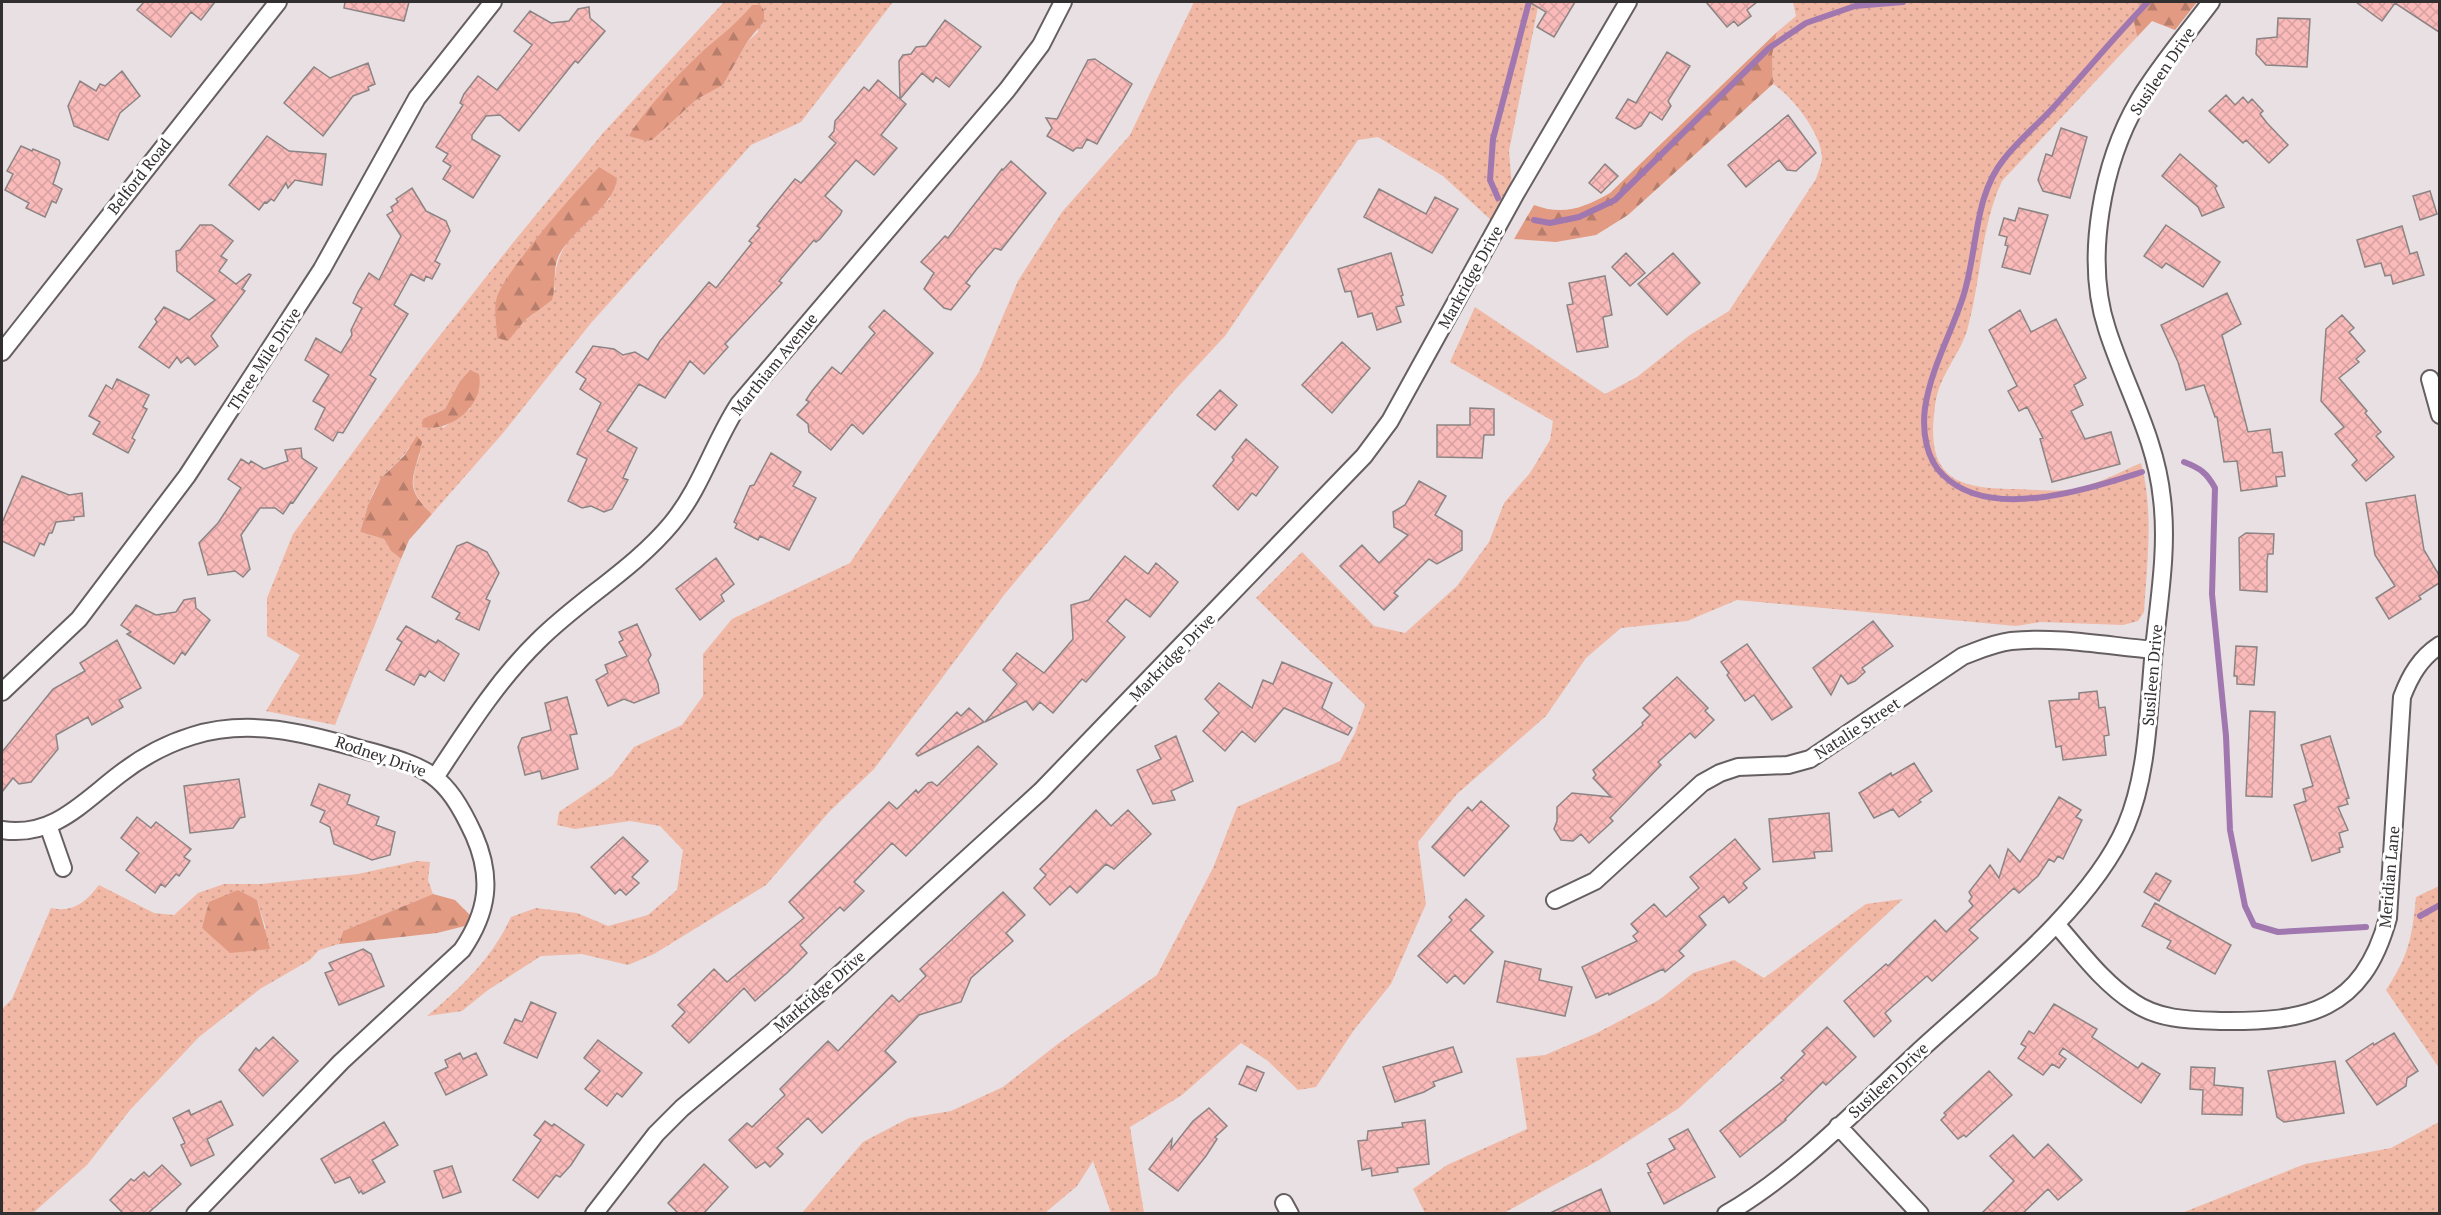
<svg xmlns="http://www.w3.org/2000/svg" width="2441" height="1215" font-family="'PT Serif',serif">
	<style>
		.grass { fill: url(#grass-dots); fill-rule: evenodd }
		.forest { fill: url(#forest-firs) }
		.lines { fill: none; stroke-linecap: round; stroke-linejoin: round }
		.stream { stroke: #a078af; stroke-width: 6 }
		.building { fill: url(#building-cross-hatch); stroke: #8c8484; stroke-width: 1.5 }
		.street-casing { stroke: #665f61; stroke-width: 20 }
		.street { stroke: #fff; stroke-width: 16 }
		.labels { text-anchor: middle; stroke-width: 6; stroke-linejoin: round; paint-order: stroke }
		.street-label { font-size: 16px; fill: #322f30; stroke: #fff }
	</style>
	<defs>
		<pattern id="grass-dots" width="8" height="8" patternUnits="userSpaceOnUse" patternTransform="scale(1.5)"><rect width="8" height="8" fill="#f0b8a5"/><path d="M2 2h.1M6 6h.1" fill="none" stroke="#ce9e8e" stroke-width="1.8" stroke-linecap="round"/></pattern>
		<pattern id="forest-firs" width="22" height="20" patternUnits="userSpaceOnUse" patternTransform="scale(1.5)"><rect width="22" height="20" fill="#e29a83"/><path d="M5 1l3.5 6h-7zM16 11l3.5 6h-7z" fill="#b87e6c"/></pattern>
		<pattern id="building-cross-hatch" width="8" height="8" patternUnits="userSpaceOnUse" patternTransform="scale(1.5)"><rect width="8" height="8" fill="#fababa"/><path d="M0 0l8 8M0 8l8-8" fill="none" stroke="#d7a0a0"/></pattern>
	</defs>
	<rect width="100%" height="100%" fill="#e8e0e2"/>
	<!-- grass -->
	<path class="grass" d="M724 2H893L801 122 751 145 591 323 503 433 432 514C409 492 410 483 420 454L409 447C402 461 389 467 381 479 370 495 365 514 360 532L384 539 391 551 401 559 335 725 266 711 300 655 267 636V598L293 534 423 357 512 244 603 133ZM752 5 758 32 747 42 723 85 697 98 646 141 639 137ZM599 167 610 199C580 227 552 246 555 290L533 315 524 321 565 208ZM470 370V409L443 428 435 413 445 409 460 381Z
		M1194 2H1539L1509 151 1512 186 1492 221 1443 176 1378 137 1358 140 1225 336 1174 391 1004 595 874 769 829 812 766 885 654 954 628 965 582 954 541 956 488 990 462 1011 427 1016C462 987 492 958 511 917L536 908 577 913 608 926 648 915 677 890 683 850 660 826 630 821 575 829 557 825 559 812 612 776 634 747 682 725 703 696V654L732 619 850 563 979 372 1018 281 1062 212 1130 135Z
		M1793 2H2140L2134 22 2137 37 2002 181C1981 226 1981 279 1968 327 1961 355 1939 373 1935 406 1925 477 1954 489 2018 489 2036 490 2055 492 2073 489 2096 485 2120 472 2141 463 2154 511 2147 563 2144 612L2138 621 2123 625 2041 622 2016 626 1737 600 1687 621 1621 628 1586 658 1546 716 1457 794 1418 842 1426 904 1391 984 1354 1030 1316 1087 1298 1090 1268 1061 1241 1043 1182 1095 1130 1127 1144 1213H1111L1093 1161 1077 1186 1045 1213 801 1214 863 1142 909 1118 951 1111 1003 1087 1059 1043 1157 975 1213 868 1237 807 1340 761 1355 733 1365 705 1256 598 1302 552 1374 626 1405 633 1457 586 1489 542 1504 503 1530 473 1550 440 1553 421 1450 362 1475 307 1605 394 1637 377 1690 335 1729 311 1816 179C1818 173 1822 163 1822 157 1821 133 1792 96 1773 84L1772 55 1777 32 1796 16Z
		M417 861 430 862 428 880 433 894 343 931 339 944 319 950 310 960 260 989 199 1037 130 1110 87 1165 33 1213 2 1214V1009L12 999 51 908C73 913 86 902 99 885L154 913 174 915 198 893 224 884H261L358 874ZM257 900 266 929 213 937 202 928Z
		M2439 886V1068L2386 990C2409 955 2412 938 2416 897Z
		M1903 899 1679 1108 1599 1160 1504 1213H1425L1413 1189 1447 1165 1527 1129 1516 1058 1545 1055 1597 1033 1659 1000 1693 973 1734 960 1764 978 1866 904Z
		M2439 1122V1213H2182L2305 1164 2391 1148Z"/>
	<!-- forest -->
	<path class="forest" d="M2140 2H2197L2175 30 2152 21 2137 37 2134 22Z
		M752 5H760L764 10V21L747 42 723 85 697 99 652 140 646 141 629 136C645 109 682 70 705 49 722 35 738 22 752 5Z
		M1777 32 1772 55 1773 84 1628 215 1596 235 1556 242 1514 239 1534 205C1564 216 1583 208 1610 193Z
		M599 167 617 178C615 206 574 227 559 255 552 269 557 285 552 300L524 321 508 341 497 338C497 325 493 310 497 297 504 273 578 188 599 167Z
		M470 370 479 374C485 405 451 433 422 427L423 419 445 409 460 381Z
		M417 436 422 442C415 478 401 485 432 514L409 540 401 559 391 551 384 539 360 532 368 505 381 478 404 456Z
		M238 890 257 900 270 949 230 953 202 928 209 902Z
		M433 894 455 900 471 916 465 926 437 933 339 944 343 931Z"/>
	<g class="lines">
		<!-- stream -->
		<path class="stream" d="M1498 198 1490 180 1493 139 1529 2
			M1534 220 1550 223 1579 217 1615 200 1769 48 1806 23 1855 6 1903 2
			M2184 462C2200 468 2207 473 2215 488L2212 594 2226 736 2230 830 2245 906 2254 925 2278 932 2366 927
			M2142 472C2087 489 1990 522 1943 475 1926 459 1922 431 1925 408 1931 368 1951 334 1963 297 1978 252 1973 197 2004 159 2018 141 2036 126 2051 110 2084 74 2115 36 2148 2
			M2420 916 2440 905"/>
	</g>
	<!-- building -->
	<path class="building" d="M144 2H215L201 20 191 12 171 37 137 10Z
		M345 2H409L404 21 344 8Z
		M1529 2H1575L1554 37 1537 27 1546 12Z
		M1706 2H1757L1747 10 1751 16 1738 26 1734 21 1727 27Z
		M2356 2H2439V32L2395 3 2382 21Z
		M589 7 590 18 605 31 578 63 575 61 519 131 500 115 486 116 472 135V139L500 156 473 198 443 179 451 166 443 161 448 154 436 147 463 105 460 103 464 94 478 76 497 90 532 45 514 31 530 11 551 23 569 21 578 9Z
		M2278 18 2310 19 2307 67 2266 65 2256 54 2257 39 2277 37Z
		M945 20 981 47 949 87 936 77 933 82 922 73 900 99 899 61 903 55 911 54 916 47 926 46Z
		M1667 52 1690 66 1668 101 1671 106 1662 120 1650 112 1641 126 1635 129 1616 118 1628 99 1636 103Z
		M1095 59 1132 84 1097 144 1087 139 1082 148H1076L1073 151 1047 136 1052 128 1046 118 1057 119 1088 60Z
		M368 63 375 84 368 87 369 90 353 96 323 136 284 103 314 67 330 78Z
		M122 71 140 96 120 113 108 140 74 126 68 106 80 81 96 91 100 84 105 86Z
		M878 80 906 104 881 135 897 148 874 175 856 160 825 196 842 211 840 215 820 239 816 242 814 240 779 281 782 283 725 344 728 347 704 374 690 361 665 398 639 384 607 431 637 448 623 478 628 480 612 509 604 512 591 506 582 508 568 501 587 459 577 454 601 403 580 389 586 379 576 372 593 346 614 349 623 355 635 352 648 360 660 341 709 282 716 288 752 243 749 241 760 228 757 226 795 179 801 183 836 143 829 137 834 131 835 121 864 87 869 91Z
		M2226 95 2235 105 2243 97 2248 103 2252 99 2263 111 2260 114 2267 123 2288 145 2269 163 2246 140 2243 143 2209 111Z
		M1788 115 1816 153 1796 171 1787 170 1779 160 1746 187 1728 165Z
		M2061 128 2087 137 2070 198 2043 191 2038 180 2046 154 2052 156Z
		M267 136 289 151 326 154 322 185 295 180 288 188 286 183 274 201 271 199 267 203 265 202 259 210 229 185Z
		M21 146 32 151 33 149 59 160 60 163 53 184 62 189 56 203 52 201 45 217 26 208 29 203 5 190 13 174 7 171Z
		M2180 154 2217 186 2215 188 2224 207 2202 216 2198 207 2162 176Z
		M1011 161 1046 193 1001 250 995 248 976 270 966 283 970 286 951 310 944 308 924 289 934 273 921 262 945 236 948 238 1002 169 1003 170Z
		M1605 164 1618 176 1601 193 1589 183Z
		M412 188 426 211 446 221 450 231 435 261 440 264 432 279 426 276 424 281 411 274 394 305 408 314 370 375 376 379 343 433 338 432 333 441 315 429 325 408 313 401 329 375 305 360 316 338 341 353 352 335 351 330 362 308 353 303 358 292 369 273 379 280 401 236 387 215 393 211 391 207 398 202 396 199Z
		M1379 189 1426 214 1435 197 1458 209 1432 253 1364 217Z
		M2430 191 2437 214 2420 220 2413 196Z
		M2019 208 2048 215 2030 274 2002 267 2008 246 2005 245 2007 237 1999 235 2004 218 2015 221Z
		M200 225H212L233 241 221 256 227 260 219 271 236 284 249 274 251 275 242 289 245 291 211 336 218 346 195 365 188 357 181 363 177 357 169 368 139 347 157 322 155 319 164 307 189 320 215 300 177 271 176 251 180 250Z
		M2166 225 2220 262 2203 287 2166 263 2162 268 2144 256Z
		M2402 226 2410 254 2417 252 2424 275 2393 284 2391 275 2385 276 2381 263 2365 267 2357 240Z
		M1391 253 1403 295 1401 296 1404 305 1396 307 1401 322 1377 330 1372 313 1358 317 1351 291 1345 292 1338 269Z
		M1626 253 1645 273 1630 286 1612 267Z
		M1673 253 1700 283 1667 315 1638 284Z
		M1605 276 1612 315 1603 317 1608 347 1577 352 1567 305 1573 304 1569 283Z
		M2227 293 2241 324 2222 335 2237 389 2248 432 2270 429 2273 453 2282 452 2285 476 2276 477 2277 486 2241 491 2237 461 2224 462 2217 417H2215L2204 385 2186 390 2178 362 2161 325Z
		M884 310 933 353 863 434 852 424 831 450 809 432 808 424 797 415 809 402 806 400 812 391 832 367 841 374 875 333 869 327Z
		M2020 310 2031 332 2056 319 2086 378 2074 385 2083 405 2071 411 2085 439 2111 432 2120 464 2052 482 2040 439 2043 438 2027 407 2019 411 2008 391 2017 386 1989 330Z
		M2342 315 2354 328 2349 332 2365 351 2356 359 2359 362 2339 378 2367 411 2365 413 2381 432 2376 436 2394 457 2366 481 2352 465 2357 460 2335 434 2344 427 2321 401 2326 329Z
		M1342 342 1370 368 1332 413 1302 385Z
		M117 379 149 395 143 407 147 409 132 438 135 440 128 453 93 434 100 422 89 416 106 385 112 389Z
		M1220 390 1237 405 1215 430 1197 415Z
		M1470 408 1494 409V435H1484L1482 458 1437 457V425H1470Z
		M1246 439 1278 467 1256 496 1252 493 1238 510 1213 486 1234 460 1232 457Z
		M301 448 302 458 317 468 293 503 291 502 283 514 275 508H260L241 535 250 569 243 577 235 571 208 575 199 543 218 523 241 488 228 479 241 459 249 464 251 461 264 469 288 461 285 450Z
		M771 453 801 472 793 486 816 498 789 550 760 536 758 540 735 528 737 524 734 522 750 486 754 485Z
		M22 476 69 495 82 493 84 516 74 517V520L56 522 52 533H49L44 545 40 543 34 556 2 541V523Z
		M1419 481 1446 496 1435 515 1462 531V550L1437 564 1429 559 1394 593 1398 596 1384 610 1340 566 1362 545 1379 563 1408 535 1394 527 1393 512 1405 505Z
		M2415 495 2424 550 2439 575V583L2419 596 2421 599 2389 619 2376 598 2395 586 2375 555 2366 503Z
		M2246 533 2274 534 2273 554H2268L2267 561V592L2240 590 2239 538Z
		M467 542 487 552 499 573 486 599 490 601 479 630 456 619 460 613 432 597 457 546Z
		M1125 556 1148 574 1156 563 1178 582 1150 617 1126 599 1107 621 1125 637 1086 682 1082 679 1053 713 1040 702 1033 710 1026 701 985 722 1017 684 1003 670 1017 653 1044 673 1073 639 1071 605 1089 600Z
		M716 558 734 584 721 595 724 601 700 620 676 589Z
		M195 598 196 608 210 620 185 655 182 652 174 664 127 634 131 632 121 625 136 605 156 615 176 612 184 600Z
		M1873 621 1893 646 1862 668 1865 672 1855 681 1848 684 1841 675 1831 695 1813 668Z
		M637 624 651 655 648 660 658 684 659 693 634 703 624 699 608 706 596 680 608 673 605 665 627 656 619 642 623 640 619 632Z
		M406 626 436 643 438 640 459 654 444 681 429 671 425 677 420 674 414 685 386 670 402 642 397 639Z
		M117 640 141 688 119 700 123 707 92 725 88 717 56 735 58 749 31 782 19 784 13 778 2 792V752L53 689 85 671 80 663Z
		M1747 644 1792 707 1772 720 1754 695 1745 701 1727 675 1729 673 1721 662Z
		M2236 646 2257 647 2254 685 2237 684V676H2234Z
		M1282 662 1332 683 1322 708 1352 728 1348 735 1284 708 1255 742 1242 731 1225 751 1203 731 1219 713 1205 699 1219 683 1252 708 1263 680 1273 684Z
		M1677 677 1708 708 1705 711 1714 720 1695 738 1690 733 1658 762 1661 765 1610 818 1613 821 1589 843 1581 834 1573 841 1561 840 1554 829 1557 821V807L1572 793 1611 797 1593 778 1596 775 1593 770 1643 725 1642 723 1650 715 1643 708Z
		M2097 691 2099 708 2105 707 2109 735 2104 736 2106 755 2063 760 2061 746 2056 747 2049 701 2079 699V693Z
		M567 697 577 734 570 735 578 769 542 779 540 771 525 775 518 747 522 738 551 730 545 703Z
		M969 708 984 722 918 756 916 754 957 712 961 716Z
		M2250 711 2275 712 2272 797 2246 796Z
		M1176 736 1193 781 1171 791 1175 800 1153 804 1137 770 1161 759 1155 746Z
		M2330 736 2349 798 2346 799 2348 804 2338 807 2348 830 2339 833 2343 847 2339 848 2340 852 2312 861 2294 805 2306 801 2303 789 2313 786 2301 745Z
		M978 746 997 764 906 856 892 843 854 882 864 891 844 911 840 907 800 945 807 953 788 972 755 1001 744 988 689 1043 672 1026 685 1012 678 1005 714 969 727 982 804 918 789 902 889 802 897 809 916 790 918 793 928 783 932 782 937 786Z
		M1914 763 1932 791 1919 800 1921 802 1899 817 1893 809 1874 818 1859 793 1891 773 1892 776Z
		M239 779 245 817 240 818 233 828 190 833 184 786Z
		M319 784 350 795 347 804 379 817 376 825 395 832 390 855 372 860 334 844 330 827 320 822 325 811 311 805Z
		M2059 797 2081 810 2076 817 2082 820 2063 859 2058 856 2054 862 2049 859 2038 876 2019 893 2014 888 1969 930 1978 938 1932 981 1927 976 1885 1013 1891 1021 1874 1037 1844 1001 1886 964 1888 966 1935 920 1946 932 1973 906 1969 901 1972 897 1969 892 1990 865 1999 878 2008 849 2020 862Z
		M1481 801 1509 826 1464 876 1432 847 1468 807 1472 811Z
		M1096 810 1111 826 1128 810 1151 834 1114 869 1106 864 1077 893 1070 886 1050 905 1034 888 1046 875 1040 869Z
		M1829 813 1832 851 1814 852 1815 858 1773 862 1769 819Z
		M137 817 151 828 156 822 191 849 184 857 190 861 179 876 176 874 165 887 161 884 155 893 126 870 139 853 121 838Z
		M623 837 648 861 632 877 639 883 626 895 620 889 615 894 591 867Z
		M1735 839 1760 869 1743 883 1747 888 1729 903 1724 896 1699 916 1706 925 1679 951 1684 956 1665 972 1663 969 1609 995 1608 993 1596 998 1582 967 1637 941 1633 936 1638 932 1631 924 1654 904 1666 917 1699 888 1690 877Z
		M2156 873 2171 881 2159 901 2144 892Z
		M1003 892 1025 915 1006 933 1013 941 971 978 961 1002 919 1015 885 1051 896 1062 822 1133 808 1118 777 1148 783 1154 770 1167 765 1162 756 1168 729 1140 747 1123 752 1127 785 1095 780 1089 828 1041 838 1051 892 995 899 1002 926 976 920 969Z
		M1466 899 1484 916 1470 930 1493 952 1464 984 1455 975 1447 983 1418 956 1452 920 1449 917Z
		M2155 903 2231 945 2215 974 2167 948 2171 941 2142 926Z
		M363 949 371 954 384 986 339 1005 325 973 333 970 329 963Z
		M1505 961 1541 969 1539 980 1572 987 1565 1016 1497 1002Z
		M531 1002 556 1013 537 1058 504 1043 515 1019 522 1022Z
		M2054 1004 2097 1029 2092 1037 2138 1068 2142 1063 2160 1074 2141 1103 2063 1048 2059 1054 2066 1059 2059 1068 2052 1064 2043 1075 2018 1058 2026 1047 2021 1044 2029 1031 2034 1034Z
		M1827 1027 1856 1057 1826 1085 1823 1082 1785 1119 1786 1120 1740 1157 1720 1131 1784 1080 1781 1078 1805 1054 1802 1051Z
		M2394 1033 2418 1071 2407 1078 2406 1086 2377 1105 2346 1061 2373 1043 2374 1045Z
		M273 1037 298 1061 263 1096 239 1070 256 1048 259 1051Z
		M598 1040 642 1073 622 1097 617 1093 607 1106 585 1089 600 1071 584 1058Z
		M1453 1047 1462 1072 1433 1082 1435 1086 1424 1092 1395 1102 1383 1067Z
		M460 1053 463 1059 476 1053 487 1075 446 1095 435 1073 448 1067 445 1060Z
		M2335 1061 2344 1113 2284 1122 2277 1117 2268 1071Z
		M1247 1066 1264 1073 1256 1091 1239 1084Z
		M2191 1067 2215 1068 2214 1085 2243 1088 2242 1115 2202 1114 2203 1090 2190 1089Z
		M1989 1071 2012 1095 1966 1137 1964 1135 1958 1139 1941 1120 1946 1115 1944 1113Z
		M221 1101 233 1125 207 1139 214 1155 191 1166 181 1145 185 1143 173 1118 189 1110 191 1115Z
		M1209 1108 1227 1126 1215 1137 1217 1139 1206 1156 1178 1191 1149 1169 1172 1139 1171 1149 1193 1121Z
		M1425 1120 1429 1164 1397 1168 1398 1172 1372 1176 1371 1168 1362 1170 1358 1141 1367 1140 1368 1131 1403 1127 1402 1123Z
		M545 1121 552 1126 554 1124 584 1145 571 1165 560 1177 556 1175 538 1198 513 1180 541 1140 534 1135Z
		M384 1122 398 1145 372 1160 385 1182 363 1194 361 1191 359 1193 350 1177 335 1183 321 1159Z
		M1688 1129 1715 1177 1664 1204 1648 1173 1651 1172 1647 1164 1675 1149 1669 1139Z
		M2013 1135 2034 1158 2048 1144 2082 1180 2058 1200 2048 1189 2022 1214H1981L2014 1181 1990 1156Z
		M704 1164 728 1187 703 1214H679L668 1203Z
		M162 1165 181 1184 147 1214H124L110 1200 131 1179 134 1181 144 1172 149 1177Z
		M452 1166 461 1192 443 1198 434 1171Z
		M1601 1189 1611 1214H1548Z"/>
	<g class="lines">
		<!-- street casing -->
		<g class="street-casing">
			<path id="street" d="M2 352 278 2
				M2430 379 2440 415
				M2 692 79 619 187 476 322 269 417 98 493 2
				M436 776C467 729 498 680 538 641 580 599 634 569 672 523 701 488 714 442 739 404L1007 90 1041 45 1063 2
				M48 825 63 868
				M2 830C53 838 83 802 120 774 142 757 166 744 192 736 249 718 305 733 361 749 426 767 444 770 474 835 493 878 488 912 462 950L341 1062 195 1214
				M1555 900 1595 881 1702 783 1720 773 1738 767 1788 765 1810 759 1963 656C1979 650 1994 643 2011 641 2057 636 2108 646 2154 650
				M2056 924C2080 951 2103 983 2133 1002 2159 1020 2190 1020 2220 1021 2307 1022 2362 1012 2388 918L2402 697C2410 676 2420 658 2440 645
				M1838 1126 1920 1214
				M1284 1203 1290 1214
				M594 1214 656 1134 682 1108 818 994 1041 791 1364 456 1390 421 1516 193 1628 2
				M1726 1214C1796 1174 1859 1107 1918 1052 1983 992 2091 908 2126 826 2149 772 2148 708 2154 649 2159 600 2168 548 2162 499 2156 438 2125 386 2107 329 2084 259 2102 163 2139 100 2160 65 2187 34 2211 2"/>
		</g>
		<!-- street -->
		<use href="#street" class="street"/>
	</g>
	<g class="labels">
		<!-- street labels -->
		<g class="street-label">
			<text transform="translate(2162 71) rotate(-56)" y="6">Susileen Drive</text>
			<text transform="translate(139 176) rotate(-52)" y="6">Belford Road</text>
			<text transform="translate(1470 277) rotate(-61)" y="6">Markridge Drive</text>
			<text transform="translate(264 359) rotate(-57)" y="6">Three Mile Drive</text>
			<text transform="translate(774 364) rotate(-51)" y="6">Marthiam Avenue</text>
			<text transform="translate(1172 657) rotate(-46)" y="6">Markridge Drive</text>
			<text transform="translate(2152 675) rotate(-85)" y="6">Susileen Drive</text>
			<text transform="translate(1857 728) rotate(-33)" y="6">Natalie Street</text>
			<text transform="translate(381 756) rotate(19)" y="6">Rodney Drive</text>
			<text transform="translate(2389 877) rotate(-85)" y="6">Meridian Lane</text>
			<text transform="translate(819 991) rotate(-41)" y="6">Markridge Drive</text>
			<text transform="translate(1888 1080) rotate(-43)" y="6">Susileen Drive</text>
		</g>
	</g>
	<!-- border -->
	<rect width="2441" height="1215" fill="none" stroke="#322f30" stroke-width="6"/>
</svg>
